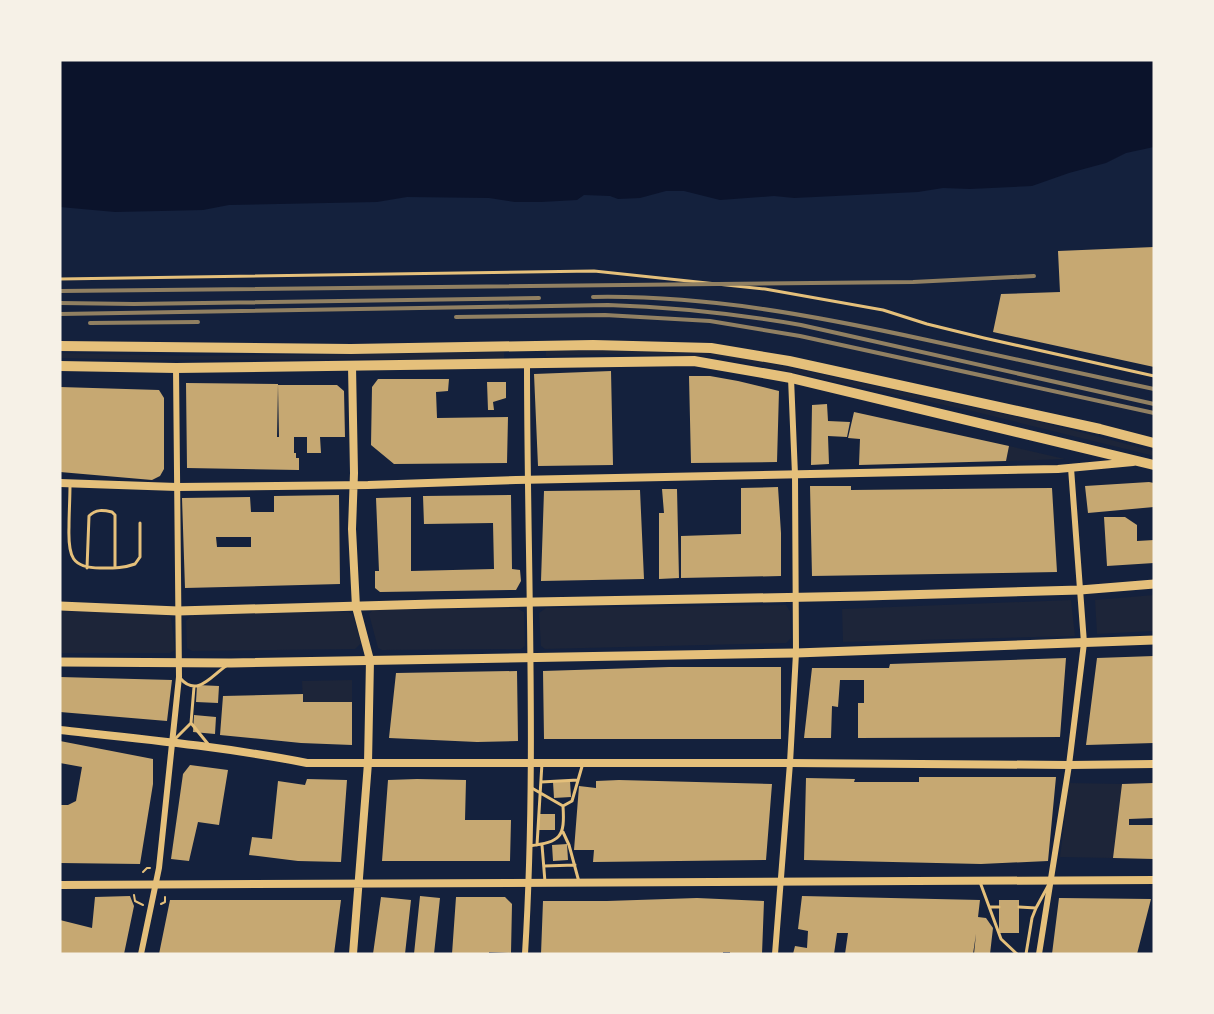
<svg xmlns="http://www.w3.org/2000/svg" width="1214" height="1014" font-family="'Public Sans',sans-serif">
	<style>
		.green { fill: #1d2539 }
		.water { fill: #0b132b }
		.building { fill: #c6a872; fill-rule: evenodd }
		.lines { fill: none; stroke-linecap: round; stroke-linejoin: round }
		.path { stroke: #e5c07b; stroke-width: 2 }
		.service { stroke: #e5c07b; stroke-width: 3 }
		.minor { stroke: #e5c07b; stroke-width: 6 }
		.tertiary { stroke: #e5c07b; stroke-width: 8 }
		.secondary { stroke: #e5c07b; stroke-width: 9 }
		.primary { stroke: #e5c07b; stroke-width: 10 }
		.rail { stroke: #918062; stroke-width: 4 }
	</style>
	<rect width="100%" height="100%" fill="#14213d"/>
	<!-- green -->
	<path class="green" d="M608 350 729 354 1041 422 1154 451V456L972 411 721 357 610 354 546 356V351Z
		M504 352V359L147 360 60 358V353L190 356Z
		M1009 446 1065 459 1006 461Z
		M1154 595V631L1097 634 1095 600Z
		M1071 600 1075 636 843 642 842 609Z
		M786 605 790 611 791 638 786 643 545 649 541 646 539 613 546 608Z
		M518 609 524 612 525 646 521 649 382 650 378 648 369 614 373 610Z
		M60 611 166 614 171 618 175 650 170 653H60Z
		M348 612 353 615 361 643 355 649 192 651 187 648 186 621 193 614Z
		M352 680V702H303L302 681Z
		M1069 783 1122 784 1113 858 1060 857Z"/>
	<!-- water -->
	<path class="water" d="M60 60H1154V147L1126 153 1106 163 1069 173 1032 186 970 189 943 188 918 192 794 198 774 196 720 200 684 191H666L640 198 618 199 610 196 584 195 577 200 541 202H515L489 198 407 197 377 202 229 205 203 210 161 211 115 212 60 207Z"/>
	<!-- building -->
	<path class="building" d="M1154 247V367L993 332 1001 294 1060 292 1058 251Z
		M611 371 613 465 538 466 534 374Z
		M689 376H710L738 381 779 391 777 462 691 463Z
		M378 379H449L448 391 436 392 437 418 508 417 507 463 394 464 371 445 372 387Z
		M487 382H506V398L493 402 494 410H488Z
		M186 383 278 384 277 437H279L278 385H337L344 391 345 437H320L321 453H307V437H294V453H296V458H299V470L187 468Z
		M60 387 159 390 164 398V469L160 476 152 480 60 472Z
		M827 404 828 421 850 422 847 437 828 436 829 464 811 465 812 405Z
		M854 412 1009 446 1006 461 859 465 860 439 848 438Z
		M1149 482 1154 483V507L1088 513 1085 486Z
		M810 486H851V490L1052 488 1057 572 812 576Z
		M778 487 781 533V576L681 578V536L741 534V488Z
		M662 489H677L679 578 659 579V513H664Z
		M640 490 644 579 541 581 544 491Z
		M339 495 340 584 185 588 182 498 250 497 251 512H274V496ZM216 537H251V547H217Z
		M511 495 512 569 520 570 521 581 516 590 380 592 375 588V571H379L376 498 411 497V571L494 569 493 523 424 524 423 496Z
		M1104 517H1125L1137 525V541L1154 540V563L1107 566Z
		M1154 656V743L1086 745 1097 658Z
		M1066 658 1060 737 858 738V703H864V680H840L838 707 832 706 831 738H804L812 668H889L890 664Z
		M669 667H781V739H544L543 671Z
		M517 671 518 741 477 742 389 738 396 673Z
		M60 677 172 680 167 721 60 712Z
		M197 685 219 686 218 703 196 702Z
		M303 694V702H352V745L301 743 220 735 223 696Z
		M194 715 216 717 215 734 193 732Z
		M60 741 153 759V784L140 864 60 863V805H68L76 801 82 767 60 763Z
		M190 765 228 770 219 825 198 822 189 861 171 859 183 774Z
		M919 777H1056L1048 861 981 864 804 860 806 778 855 779 854 782H919Z
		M307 779 347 780 341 862 298 861 249 855 252 837 272 839 278 781 305 785Z
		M417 779 466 780 465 820H511L510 861H382L388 780Z
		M619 780 772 784 766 860 593 862 594 850H574L579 786 596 788V781Z
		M570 781 571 797 554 798 553 782Z
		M1154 783V818L1129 819V825H1154V859L1113 858 1122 784Z
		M539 814H555V830H539Z
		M567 844 568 860 553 861 552 845Z
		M130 896 134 906 124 954H60V920L92 928 95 897Z
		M420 896 440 898 434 954H414Z
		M802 896 980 900 978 917 986 918 993 928 990 954H974L976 934 973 954H845L848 933H837L834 954H793L795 946 807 948 808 931 798 929Z
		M381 897 411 900 405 954H373Z
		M456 897H505L512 904 511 953 489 952V954H452Z
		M697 898 764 901 762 954H730V952H723V954H541L543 901H607Z
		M1059 898 1151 899 1137 954H1052Z
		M170 900H341L334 954H159Z
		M999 900H1019V933H999Z"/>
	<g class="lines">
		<!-- path -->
		<path class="path" d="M143 872 147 868H150
			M134 895 135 901 143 905
			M161 904 165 902V897"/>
		<!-- service -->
		<path class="service" d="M60 279 594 271 765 289 883 310 927 324 984 338 1154 376
			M70 485C70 499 69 513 69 527 68 556 71 569 103 568 115 568 124 568 135 564L140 557V523
			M87 568 89 516C96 509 103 510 112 512L115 515V568
			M180 678C197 698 211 676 226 666
			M191 723 208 744
			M173 741 191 723 194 687
			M541 782 578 780
			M563 806 572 801 583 763
			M563 832 569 845 579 882
			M537 845 542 763
			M542 845 545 882
			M529 846C561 842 565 837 563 806L530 787
			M544 866 575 865
			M980 882 1001 939 1017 954
			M990 907H999
			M1019 907 1036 908 1048 886
			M1026 954 1032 918 1036 908"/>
		<!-- minor -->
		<path class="minor" d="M141 954 159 868 179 677 176 368
			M525 954C537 757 527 561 527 364
			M775 954 790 763 796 653 795 475 791 378
			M1039 954 1069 765 1084 643 1071 468"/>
		<!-- tertiary -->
		<path class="tertiary" d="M352 366 354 473 352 529 356 607 370 660 368 763 353 954
			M60 483 177 487 368 485 516 480 1058 469 1133 462
			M60 730C143 739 226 747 307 763H790L1069 765 1154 764
			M60 885 1154 880"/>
		<!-- secondary -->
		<path class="secondary" d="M60 606 178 611 433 604 865 596 1080 590 1154 584
			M60 662 231 663 796 653 1154 640"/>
		<!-- primary -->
		<path class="primary" d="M60 346 351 349 593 345 711 348 789 361 1100 429 1154 443
			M60 366 176 368 694 361 791 378 1154 465"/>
		<!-- rail -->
		<path class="rail" d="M60 291 913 282 1034 276
			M593 297C707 295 816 316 927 340 1002 356 1078 373 1154 389
			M60 303 134 304 539 298
			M60 314 608 305C673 307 737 314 801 325L1154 404
			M456 317 605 315 710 321 800 336 1154 413
			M90 323 198 322"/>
	</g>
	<!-- border -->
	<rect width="1214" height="1014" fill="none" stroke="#f6f1e7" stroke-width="123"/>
</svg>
